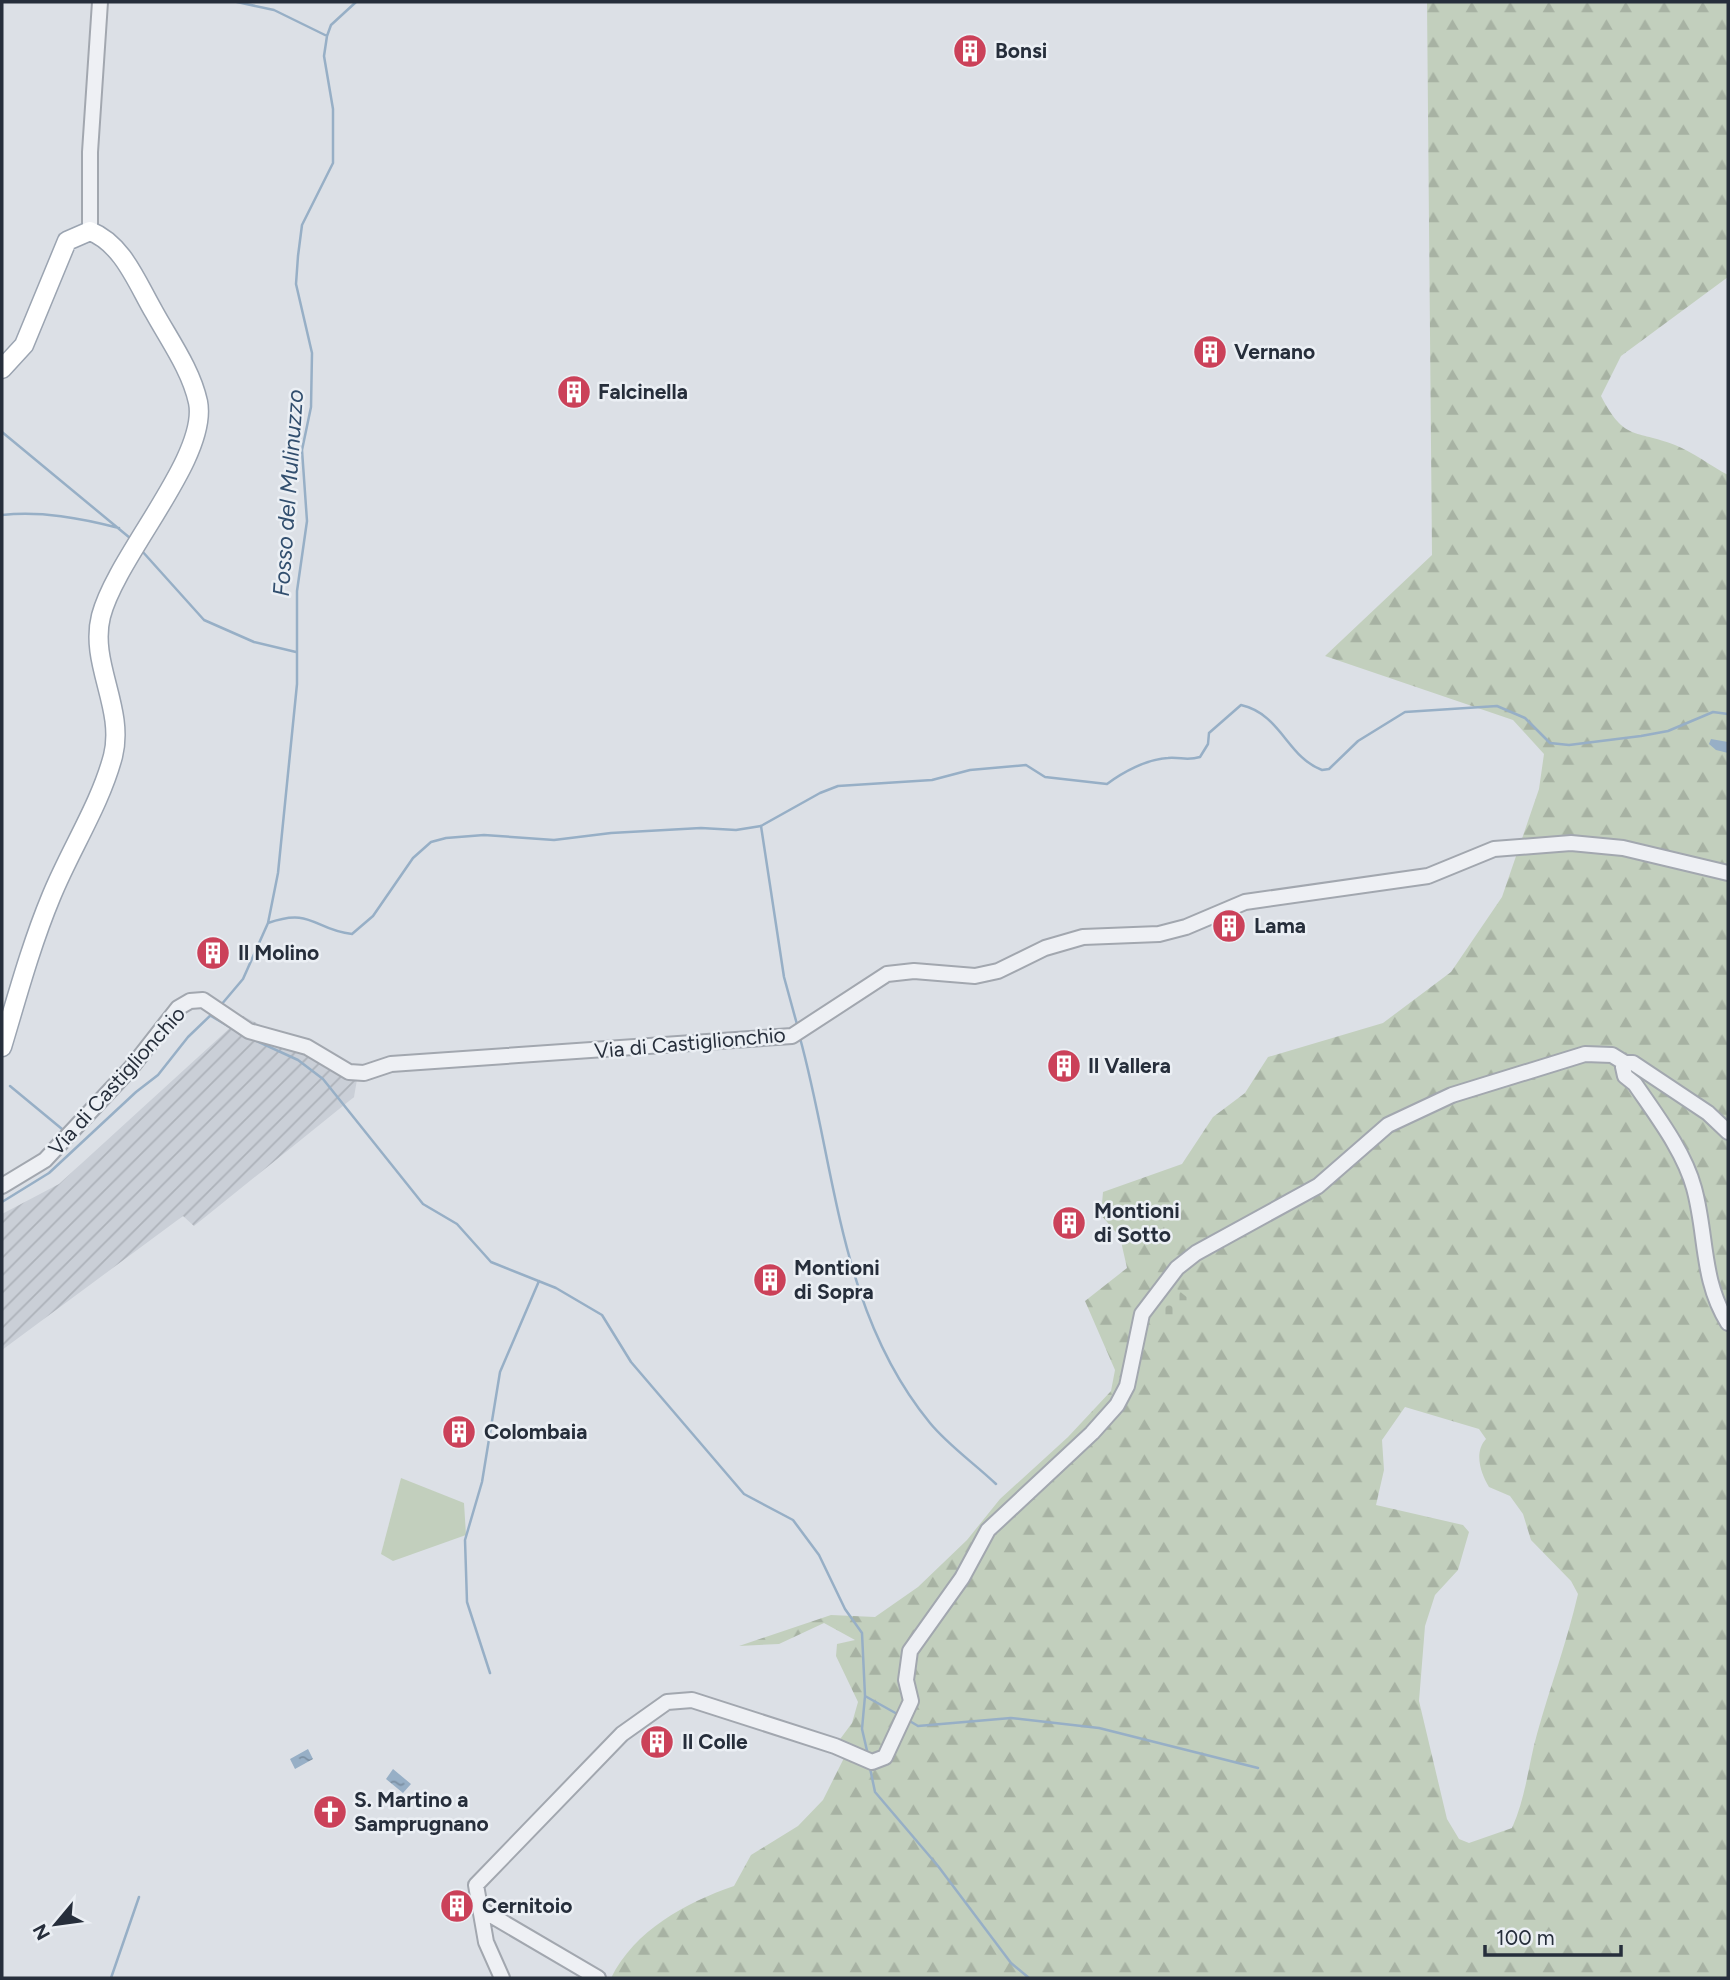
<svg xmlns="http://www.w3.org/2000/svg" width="1730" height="1980" font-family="Figtree,sans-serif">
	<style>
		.industrial { fill: url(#industrial-furrows) }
		.green { fill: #c2cfbd }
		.forest { fill: url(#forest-firs); fill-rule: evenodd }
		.cemetery { fill: url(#cemetery-stones) }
		.water { fill: url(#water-ripples) }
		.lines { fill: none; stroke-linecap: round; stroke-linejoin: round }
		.stream { stroke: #97afc6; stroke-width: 2.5 }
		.minor-casing { stroke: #a2a7af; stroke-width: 18 }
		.major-casing { stroke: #9ba4b1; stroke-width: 21 }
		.minor { stroke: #eef0f4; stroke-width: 14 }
		.major { stroke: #fff; stroke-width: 18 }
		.labels { text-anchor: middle; stroke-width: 5; stroke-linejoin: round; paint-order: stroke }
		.poi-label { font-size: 21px; font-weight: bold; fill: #262e3b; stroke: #ebeff4; text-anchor: start }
		.street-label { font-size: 21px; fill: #262e3b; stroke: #ebeff4 }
		.water-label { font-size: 23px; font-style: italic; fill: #314e6e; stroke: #ebeff4 }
	</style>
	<defs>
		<pattern id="industrial-furrows" width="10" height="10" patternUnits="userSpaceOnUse" patternTransform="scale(1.75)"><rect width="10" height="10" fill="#cacfd7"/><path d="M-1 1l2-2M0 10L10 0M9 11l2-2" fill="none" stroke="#adb2b9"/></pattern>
		<pattern id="forest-firs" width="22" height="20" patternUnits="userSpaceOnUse" patternTransform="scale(1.75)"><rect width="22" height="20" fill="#c2cfbd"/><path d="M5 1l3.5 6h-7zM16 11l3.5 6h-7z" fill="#a7b2a3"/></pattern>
		<pattern id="cemetery-stones" width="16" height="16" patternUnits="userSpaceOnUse" patternTransform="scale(1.75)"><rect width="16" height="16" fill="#c2cfbd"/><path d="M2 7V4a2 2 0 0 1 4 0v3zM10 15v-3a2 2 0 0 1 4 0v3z" fill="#a7b2a3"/></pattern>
		<pattern id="water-ripples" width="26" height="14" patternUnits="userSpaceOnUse" patternTransform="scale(1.75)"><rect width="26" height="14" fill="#97afc6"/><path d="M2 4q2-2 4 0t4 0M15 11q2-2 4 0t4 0" fill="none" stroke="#7b8fa2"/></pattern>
	</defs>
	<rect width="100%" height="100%" fill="#dce0e6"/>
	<!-- industrial -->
	<path class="industrial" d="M243 1016 268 1029 314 1042 359 1068 354 1097 194 1226 183 1216 2 1350V1214L59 1184Z"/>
	<!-- green -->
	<path class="green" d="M401 1478 464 1503 466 1535 393 1561 381 1554Z"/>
	<!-- forest -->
	<path class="forest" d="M1427 2H1728V277L1621 356 1601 396C1625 442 1634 429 1675 445 1693 452 1711 466 1728 475V1978H611C635 1930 685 1903 734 1886L751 1855 798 1826 823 1800 847 1752 835 1746 852 1723 858 1702 836 1656 837 1644 855 1640 824 1623 779 1644 739 1646 831 1615 875 1617 918 1587 967 1540 1000 1499 1068 1437 1111 1391 1115 1370 1085 1301 1127 1268 1120 1237 1101 1215 1103 1192 1182 1164 1213 1117 1245 1093 1268 1057 1383 1023 1451 972 1502 897 1539 789 1544 754 1513 720 1325 656 1432 555ZM1405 1407 1479 1429 1486 1439C1474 1452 1480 1472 1489 1487L1510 1496 1523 1514 1531 1540 1571 1581 1578 1594C1567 1642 1550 1687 1537 1734 1528 1766 1526 1797 1512 1828L1469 1843 1459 1839 1447 1819 1419 1701 1425 1626 1435 1595 1458 1570 1469 1532 1463 1525 1376 1505 1384 1470 1382 1440Z"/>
	<!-- cemetery -->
	<path class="cemetery" d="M1171 1284 1190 1300 1171 1323 1151 1307Z"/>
	<!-- water -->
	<path class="water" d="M1711 739 1728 742V753L1716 750 1709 744Z
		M308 1749 313 1759 295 1769 290 1759Z
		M393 1769 411 1784 403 1793 386 1779Z"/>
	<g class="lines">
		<!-- stream -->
		<path class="stream" d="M237 2 274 10 327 36
			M2 432 130 538
			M2 515C42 511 80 518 119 528
			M142 551 204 620 254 642 296 652
			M761 826 784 977 798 1028
			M268 923 278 873 297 684V591L307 521 302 450 311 407 312 353 296 284 298 256 302 225 333 163V109L324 56 327 36 331 25 356 2
			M221 1005 243 979 268 923C312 907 314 930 352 934L373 916 413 858 431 842 446 838 484 835 554 840 611 833 701 828 736 830 761 826 820 793 838 786 932 780 970 770 1026 765 1045 777 1107 784C1123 772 1147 759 1168 758 1181 757 1187 761 1200 757L1208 744 1209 733 1241 705C1281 714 1287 757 1322 770L1329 769 1358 741 1405 712 1497 706 1525 718 1550 743 1569 745 1641 736 1668 731 1713 712 1728 714
			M211 1016 238 1032
			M250 1038 298 1060 323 1079 423 1204 457 1224 491 1262 556 1288 602 1315 631 1362 744 1494 793 1520 819 1555 845 1609 862 1633 865 1696 862 1729 868 1755
			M800 1038C836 1169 839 1312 930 1423 948 1445 975 1464 996 1484
			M10 1086 62 1129
			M2 1202 49 1173 136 1092 158 1075 188 1037 214 1012
			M490 1673 467 1602 465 1540 482 1482 500 1372 539 1281
			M865 1696 899 1715
			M908 1720 918 1726 1011 1718 1099 1728 1258 1768
			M870 1768 875 1792 938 1866 1011 1963 1029 1978
			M111 1978 139 1897"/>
		<!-- minor casing -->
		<g class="minor-casing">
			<path id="minor" d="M90 231V152L100 2
				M1728 1132 1708 1113 1633 1063H1625L1623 1067 1625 1076 1635 1084C1656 1115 1684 1151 1694 1188 1707 1235 1701 1280 1728 1323
				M2 1186 45 1160 131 1068 178 1008 190 1001 203 1000 249 1031 307 1047 349 1072 364 1073 391 1064 792 1036 887 974 914 971 975 976 998 971 1045 948 1083 937 1159 934 1186 927 1245 902 1428 876 1494 849 1571 843 1623 848 1728 873
				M482 1910 598 1978
				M502 1978 486 1942 476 1885 622 1734 667 1702 692 1700 835 1746 872 1762 885 1757 911 1701 906 1680 910 1651 962 1578 988 1530 1092 1433 1117 1405 1127 1386 1142 1314 1177 1268 1196 1253 1318 1186 1388 1125 1452 1095 1585 1054 1612 1055 1625 1063"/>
		</g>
		<!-- major casing -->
		<g class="major-casing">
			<path id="major" d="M2 369 24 345 67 241 90 231C123 244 137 283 154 312 170 341 191 370 198 402 209 457 117 555 101 616 89 663 125 708 113 756 100 805 70 850 51 897 31 945 17 997 2 1047"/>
		</g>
		<!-- minor -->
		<use href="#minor" class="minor"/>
		<!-- major -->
		<use href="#major" class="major"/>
	</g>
	<!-- icons -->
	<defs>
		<g id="building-disc" transform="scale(1.75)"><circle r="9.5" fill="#cb4159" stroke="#ebeff4"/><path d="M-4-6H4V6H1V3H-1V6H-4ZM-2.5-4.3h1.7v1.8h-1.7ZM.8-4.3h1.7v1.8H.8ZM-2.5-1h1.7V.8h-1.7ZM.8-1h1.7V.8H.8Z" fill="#fff"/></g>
		<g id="church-disc" transform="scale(1.75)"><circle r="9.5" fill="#cb4159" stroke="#ebeff4"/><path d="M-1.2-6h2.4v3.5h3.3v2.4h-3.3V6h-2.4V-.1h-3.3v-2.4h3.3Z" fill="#fff"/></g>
	</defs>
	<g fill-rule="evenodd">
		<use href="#building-disc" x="970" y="51"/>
		<use href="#building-disc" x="1210" y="352"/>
		<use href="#building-disc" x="574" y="392"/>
		<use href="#building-disc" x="1229" y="926"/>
		<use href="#building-disc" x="213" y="953"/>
		<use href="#building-disc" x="1064" y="1066"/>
		<use href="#building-disc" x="1069" y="1223"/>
		<use href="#building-disc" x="770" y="1280"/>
		<use href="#building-disc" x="459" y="1432"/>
		<use href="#building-disc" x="657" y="1742"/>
		<use href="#church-disc" x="330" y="1812"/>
		<use href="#building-disc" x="457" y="1906"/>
	</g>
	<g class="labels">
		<!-- poi labels -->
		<g class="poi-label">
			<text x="995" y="58">Bonsi</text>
			<text x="1234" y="359">Vernano</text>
			<text x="598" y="399">Falcinella</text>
			<text x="1254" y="933">Lama</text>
			<text x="238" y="960">Il Molino</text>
			<text x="1088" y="1073">Il Vallera</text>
			<text x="1094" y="1218">Montioni<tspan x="1094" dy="24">di Sotto</tspan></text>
			<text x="794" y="1275">Montioni<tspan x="794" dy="24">di Sopra</tspan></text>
			<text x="484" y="1439">Colombaia</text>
			<text x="682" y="1749">Il Colle</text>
			<text x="354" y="1807">S. Martino a<tspan x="354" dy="24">Samprugnano</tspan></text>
			<text x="482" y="1913">Cernitoio</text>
		</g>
		<!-- street labels -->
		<g class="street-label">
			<text transform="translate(690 1043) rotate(-5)" y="7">Via di Castiglionchio</text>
			<text transform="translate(117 1081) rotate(-48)" y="7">Via di Castiglionchio</text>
		</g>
		<!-- water labels -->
		<g class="water-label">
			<text transform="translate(288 493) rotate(-86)" y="8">Fosso del Mulinuzzo</text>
		</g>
	</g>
	<!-- border -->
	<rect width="1730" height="1980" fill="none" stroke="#262e3b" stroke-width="7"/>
	<!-- north arrow -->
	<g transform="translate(56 1924) rotate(241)" stroke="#ebeff4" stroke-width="5" paint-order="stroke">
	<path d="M0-5L12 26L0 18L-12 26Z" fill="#262e3b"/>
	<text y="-10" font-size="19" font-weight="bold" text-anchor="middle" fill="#262e3b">N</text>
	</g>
	<!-- scale -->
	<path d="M1485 1945v10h136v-10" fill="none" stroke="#262e3b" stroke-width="3.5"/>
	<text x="1496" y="1945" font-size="21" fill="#262e3b" stroke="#ebeff4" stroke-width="5" paint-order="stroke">100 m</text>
</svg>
